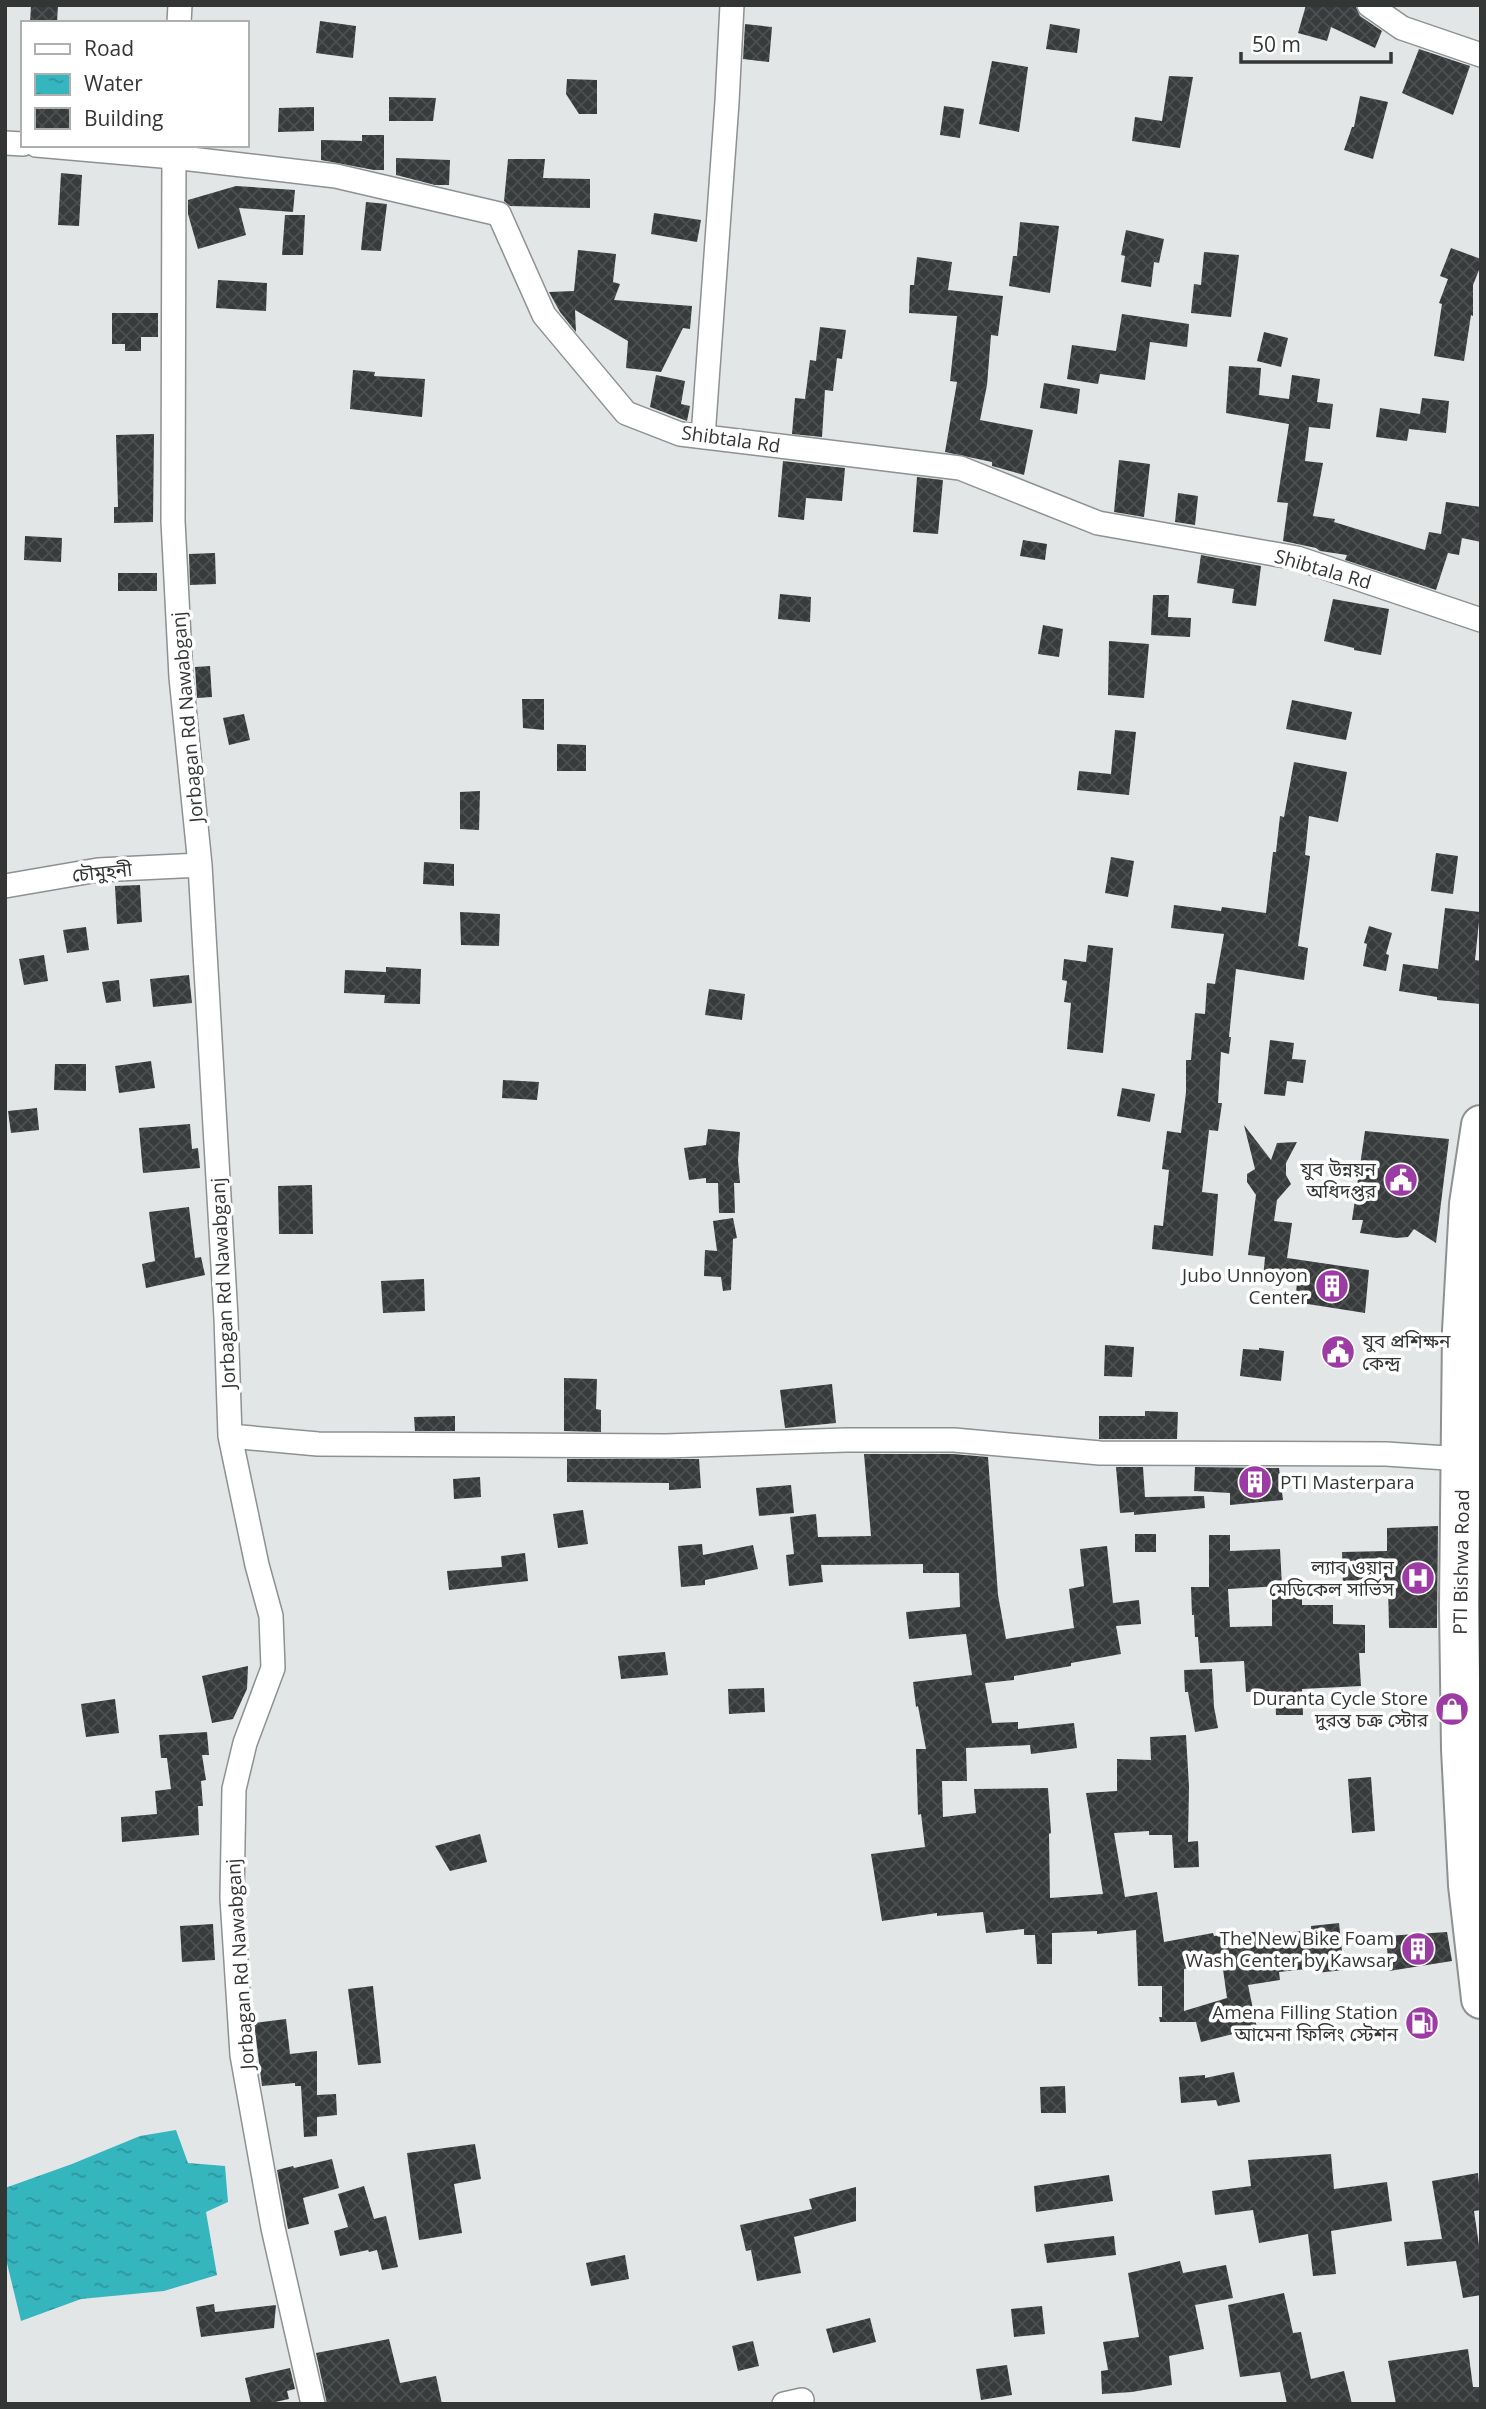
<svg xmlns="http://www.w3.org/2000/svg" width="1486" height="2409" font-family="'Open Sans','Noto Sans Bengali',sans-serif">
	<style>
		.water { fill: url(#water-ripples) }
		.building { fill: url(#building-cross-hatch); fill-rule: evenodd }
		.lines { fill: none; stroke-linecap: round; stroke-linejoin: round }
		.street-casing { stroke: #8d9191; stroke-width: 26 }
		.highway-casing { stroke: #8d9191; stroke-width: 42 }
		.street { stroke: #fff; stroke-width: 23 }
		.highway { stroke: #fff; stroke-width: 38 }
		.labels { text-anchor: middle; stroke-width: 7; stroke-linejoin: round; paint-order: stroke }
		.street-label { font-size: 19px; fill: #343636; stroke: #fff }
		.poi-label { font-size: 19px; fill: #343636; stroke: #fff; text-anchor: end }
	</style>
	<defs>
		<pattern id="water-ripples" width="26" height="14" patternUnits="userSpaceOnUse" patternTransform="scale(1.75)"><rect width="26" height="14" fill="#35b5be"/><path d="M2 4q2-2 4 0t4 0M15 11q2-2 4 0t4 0" fill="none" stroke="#2e949b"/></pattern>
		<pattern id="building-cross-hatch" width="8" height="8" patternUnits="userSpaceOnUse" patternTransform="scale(1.75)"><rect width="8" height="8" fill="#383b3c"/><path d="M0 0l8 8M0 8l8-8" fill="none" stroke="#4d4f50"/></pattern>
	</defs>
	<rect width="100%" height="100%" fill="#e2e6e6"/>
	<!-- water -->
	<path class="water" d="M176 2130 188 2163 225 2166 228 2202 206 2212 217 2275 164 2291 81 2299 21 2321 5 2255V2188L72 2164 140 2136Z"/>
	<!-- building -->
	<path class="building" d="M31 5H58L57 23H30Z
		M1306 5H1355L1360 16 1382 31 1375 48 1331 27 1327 41 1298 33Z
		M320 21 356 26 353 58 316 53Z
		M745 24 772 27 769 62 743 59Z
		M1050 24 1080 29 1077 53 1046 49Z
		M1419 49 1470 66 1453 115 1402 93Z
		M992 61 1028 67 1019 132 979 124Z
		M1169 76 1193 77 1180 148 1132 141 1135 117 1162 121Z
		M567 79 597 80V114H579L566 94Z
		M1360 96 1388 102 1373 159 1344 150 1352 127H1354Z
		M389 97 436 98 433 121H389Z
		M944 106 964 109 960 138 940 135Z
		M314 107V131L278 132 279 108Z
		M362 135H384V170H374L321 160V140L362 141Z
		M396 158 450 160 449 185H435L396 175Z
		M508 159H545L543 178 590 179V208L510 206 504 201Z
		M61 173 82 175 79 226 58 225Z
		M236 186 295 190 293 212 239 208 246 235 198 249 188 214V200Z
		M366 202 387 204 381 251 361 250Z
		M654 213 701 220 697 242 651 234Z
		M285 215H305L303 255H282Z
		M1020 222 1059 226 1050 293 1009 286 1013 256H1017Z
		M1126 230 1164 239 1159 263 1154 262 1151 287 1121 282 1125 256 1121 255Z
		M1451 248 1481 259V265L1473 285V316L1471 315 1464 361 1434 356 1442 304 1439 303 1448 279 1440 276Z
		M578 250 616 254 613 282 620 284 614 300 692 306 690 329 683 328 661 372 626 368 628 341 575 310 576 332 560 312 549 292 574 291Z
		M1204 252 1239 255 1231 317 1191 313 1194 284 1201 285Z
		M917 257 952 262 948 290 1003 296 998 336 991 335 987 385 980 420 1033 430 1024 475 992 466V462L945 452 957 382 950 381 957 316 909 313 910 285H914Z
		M218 280 267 283 266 311 216 308Z
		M112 313H158V337H141V351H125V344H112Z
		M1122 314 1189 324 1187 347 1150 342 1145 380 1100 374 1098 384 1067 379 1072 345 1116 351Z
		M820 327 846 330 842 359 837 358 833 391 825 390 822 437 792 434 795 398 805 399 810 360 816 361Z
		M1264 332 1288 338 1281 367 1257 361Z
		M1229 366 1261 368 1259 395 1289 399 1292 375 1320 379 1317 402 1333 404 1330 429 1309 427 1305 461 1323 463 1313 516 1335 519 1334 522 1425 550 1429 532 1441 534 1446 502 1481 507V542L1462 538 1459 555 1448 553 1436 590 1345 560 1347 555 1320 551 1316 548 1283 541 1288 503 1277 502 1289 424 1226 413Z
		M353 370 375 372 374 376 425 379 422 417 350 409Z
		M656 375 685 381 681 404 690 406 687 421 650 407Z
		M1044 383 1080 389 1077 414 1040 408Z
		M1422 398 1449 401 1446 433 1409 429 1407 441 1376 437 1380 408 1420 414Z
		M154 434 153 522 114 523V507H118L116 435Z
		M1119 460 1150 464 1144 517 1114 512Z
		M783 461 845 468 842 501 806 498 804 520 778 517Z
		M917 477 943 480 938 534 913 532Z
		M1178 493 1198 496 1195 525 1175 522Z
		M25 536 62 538 61 562 24 560Z
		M1023 540 1047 544 1045 560 1020 556Z
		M215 553 216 584 190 585 189 554Z
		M1201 555 1261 566 1256 606 1232 603 1234 589 1197 583Z
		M118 573H157V591H118Z
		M780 594 811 597 810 622 778 619Z
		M1153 595H1169L1168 617 1191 618 1190 637 1151 635Z
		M1333 599 1389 609 1381 655 1354 650V648L1324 641Z
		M1043 625 1063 629 1059 657 1038 654Z
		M1109 641 1149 644 1144 698 1108 695Z
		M210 666 212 697 197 698 195 667Z
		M522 699H544V730L523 728Z
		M1292 700 1352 712 1346 740 1286 729Z
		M244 714 250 740 229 745 223 718Z
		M1115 730 1136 732 1129 795 1077 790 1079 771 1111 774Z
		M557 744 586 745V771H557Z
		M1294 762 1347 772 1338 822 1309 816 1305 855 1310 856 1298 946 1308 948 1304 980 1236 969 1229 1037H1231L1229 1054 1221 1052 1218 1103H1222L1218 1131 1209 1130 1202 1192 1218 1194 1213 1256 1152 1249 1154 1225 1163 1226 1169 1170 1162 1169 1167 1131 1181 1133 1186 1092V1060H1191L1195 1013 1205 1014 1207 983 1215 984 1224 934 1171 928 1174 905 1221 911 1222 907 1266 913 1273 852H1276L1280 816 1284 817Z
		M480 791 479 830 460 829V792Z
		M1436 853 1458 856 1453 894 1431 891Z
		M1111 857 1134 861 1128 897 1105 893Z
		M424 862 454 864V886L423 884Z
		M140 885 142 922 117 924 115 886Z
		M1445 908 1480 912 1475 960 1481 961V1004L1437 1000V997L1399 991 1403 964 1438 969Z
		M460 912 500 914 499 946 461 945Z
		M1369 926 1392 933 1386 954 1389 955 1386 971 1363 966 1367 944 1364 943Z
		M86 927 89 950 67 953 63 930Z
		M1088 945 1113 948 1103 1053 1067 1049 1071 1003 1064 1002 1067 981 1062 980 1064 959 1086 962Z
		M44 955 48 981 24 985 19 959Z
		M386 967 421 969 420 1004 384 1003 385 995 344 993 345 970 386 972Z
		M189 975 192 1003 153 1007 150 979Z
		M119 980 121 1001 106 1003 102 982Z
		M709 989 745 994 742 1020 705 1015Z
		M1270 1040 1294 1043 1292 1059 1306 1060 1303 1083 1287 1081 1285 1096 1264 1094Z
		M151 1061 155 1088 119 1093 115 1066Z
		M55 1064H86V1091L54 1090Z
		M503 1080 539 1082 537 1100 502 1098Z
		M1122 1088 1155 1094 1150 1122 1117 1116Z
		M37 1108 39 1130 11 1133 8 1111Z
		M190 1124 192 1149 198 1148 200 1168 143 1173 139 1128Z
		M1244 1125 1271 1160 1277 1143 1297 1142 1286 1163V1175L1291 1184 1277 1200 1274 1221 1292 1223 1287 1258 1369 1270 1365 1313 1295 1302 1297 1283 1263 1279 1265 1257 1248 1255 1256 1195 1247 1182V1174L1255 1169Z
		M708 1129 740 1132 738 1160 740 1183H734L735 1213H719L718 1183H706V1178L689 1180 684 1148 706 1145Z
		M1365 1131 1449 1139 1436 1243 1414 1229 1408 1237 1396 1238 1360 1233 1363 1220H1352Z
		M312 1185 313 1234H279L278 1186Z
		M189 1207 195 1258 201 1257 205 1275 146 1288 142 1264 155 1261 149 1212Z
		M733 1218 737 1238 733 1239 731 1290 723 1291 721 1277 704 1276 705 1250 717 1251 713 1221Z
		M424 1279 425 1311 383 1313 381 1281Z
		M1105 1345 1134 1347 1132 1377 1104 1376Z
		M1259 1348 1284 1351 1281 1381 1240 1376 1243 1349 1259 1350Z
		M564 1378 597 1379 596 1409 601 1410V1432L564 1431Z
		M832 1384 836 1423 785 1428 780 1390Z
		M1145 1411 1178 1412 1177 1439H1099V1416H1145Z
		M455 1416V1431H415L414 1417Z
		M864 1454H953L988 1457 998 1595 1006 1639 1074 1628 1069 1589 1084 1586 1080 1549 1107 1546 1113 1603 1139 1600 1141 1624 1116 1626 1121 1654 1071 1663V1666L1014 1676V1680L985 1683 992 1723 1018 1722V1729L1074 1723 1077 1748 1031 1754 1030 1745 966 1748 967 1781H942L943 1817 976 1813 974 1789 1048 1788 1051 1833 1049 1834 1050 1898 1103 1894 1086 1793 1117 1791V1759L1151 1760 1150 1737 1186 1735 1189 1787 1188 1842 1198 1841 1199 1867 1174 1868 1172 1835H1149V1831L1114 1833 1125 1897 1157 1892 1164 1942 1213 1933 1214 1936 1273 1930 1274 1934 1311 1930V1926L1339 1923 1344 1970 1316 1973 1315 1968 1279 1972 1280 1980 1248 1985 1258 2033 1238 2038 1237 2033 1201 2042 1196 2022H1160L1159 2017H1162V1986H1138L1136 1930 1097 1934V1931L1052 1933V1964H1037L1035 1935H1024V1929L986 1933 983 1912 937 1916V1913L882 1921 871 1854 925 1847 921 1814 918 1815 916 1749H926L918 1706 916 1707 913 1682 972 1675 966 1634 909 1639 906 1612 960 1607 959 1573H923V1564L821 1565 823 1582 789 1586 786 1555 794 1554 790 1517 816 1514 818 1537 871 1536ZM1222 1962 1227 1998 1184 2011V1969Z
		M567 1459H699L701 1488 669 1490V1483L567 1482Z
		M1116 1467H1143L1145 1497 1204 1496 1205 1508 1134 1515V1512L1120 1513Z
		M1195 1467 1279 1468 1283 1500 1230 1505V1493L1194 1491Z
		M480 1477 481 1497 454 1499 453 1479Z
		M791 1485 794 1513 759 1516 756 1488Z
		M583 1510 588 1544 558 1548 553 1514Z
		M1438 1526 1437 1628H1389L1388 1585 1343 1587 1342 1552 1387 1551V1528Z
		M1135 1534H1156V1552H1135Z
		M1209 1535H1230V1551L1280 1549 1282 1586 1228 1589 1230 1627 1272 1626V1594H1302V1605H1333V1624L1365 1625V1653H1359L1361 1686 1302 1689 1303 1715H1276L1275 1691 1246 1692 1244 1661 1200 1663 1198 1637H1195L1194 1615H1192L1191 1587H1209Z
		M702 1544 703 1555 753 1545 758 1569 705 1580V1585L681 1587 678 1546Z
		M525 1553 528 1581 449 1590 447 1571 502 1567 501 1556Z
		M665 1652 668 1675 621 1679 618 1656Z
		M248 1666 247 1689 233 1719 212 1723 202 1676Z
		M1212 1669 1214 1707 1218 1728 1195 1732 1188 1692H1185L1184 1670Z
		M764 1688 765 1712 729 1714 728 1689Z
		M115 1699 119 1733 86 1737 81 1704Z
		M207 1732 209 1755H202L206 1780 201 1781 203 1806H198L199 1835 122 1842 121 1817 157 1814 155 1791 171 1789 167 1758H161L159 1735Z
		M1371 1777 1375 1831 1352 1833 1348 1779Z
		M480 1834 487 1862 450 1871 435 1846Z
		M213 1924 215 1960 182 1962 180 1926Z
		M1447 1932 1452 1961 1389 1971 1386 1936Z
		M373 1986 381 2063 358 2065 348 1989Z
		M286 2019 290 2054 317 2051V2095L336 2094 337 2115 317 2117V2136L304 2137 301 2086H295V2083L262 2086 254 2023Z
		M1234 2072 1240 2102 1218 2106 1216 2100 1181 2103 1179 2077 1205 2075V2078Z
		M1065 2086 1066 2113H1041L1040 2087Z
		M475 2144 481 2179 454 2184 462 2233 419 2240 407 2153Z
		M1331 2154 1334 2189 1387 2182 1392 2221 1331 2231 1336 2274 1313 2276 1308 2234 1259 2243 1253 2210 1215 2215 1212 2191 1251 2186 1248 2160Z
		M332 2159 339 2188 303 2198 309 2224 288 2229 277 2170 293 2166 294 2168Z
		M1478 2173 1481 2210 1474 2211 1481 2259V2295L1463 2298 1456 2261 1407 2266 1404 2242 1442 2239 1432 2181Z
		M1109 2175 1113 2201 1036 2212 1034 2186Z
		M364 2186 374 2219 386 2216 398 2267 382 2270 377 2250 369 2252 368 2250 340 2256 334 2231 348 2227 338 2194Z
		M856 2187V2221L794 2237 801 2273 757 2281 751 2250 746 2251 740 2225 812 2209 809 2199Z
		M1114 2236 1116 2255 1047 2263 1044 2244Z
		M625 2255 629 2279 591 2286 586 2263Z
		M1180 2261 1183 2273 1226 2265 1233 2298 1195 2305 1204 2349 1169 2356 1172 2385 1132 2392 1102 2394 1101 2371 1108 2370 1103 2342 1139 2337 1128 2273Z
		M1284 2293 1293 2333 1301 2332 1311 2379 1344 2371 1352 2404H1287L1280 2372 1240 2377 1228 2305Z
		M214 2304 215 2312 276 2305 274 2328 201 2337 196 2307Z
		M1042 2306 1045 2334 1014 2337 1011 2309Z
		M870 2318 876 2342 833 2353 826 2329Z
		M389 2339 400 2383 436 2376 442 2404H327L316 2353Z
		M753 2341 759 2366 738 2371 732 2346Z
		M1468 2349 1473 2387H1481V2404H1396L1388 2361Z
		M1007 2365 1012 2395 981 2400 976 2369Z
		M290 2368 295 2389 287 2391 289 2399 266 2404H251L245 2378Z"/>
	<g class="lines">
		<!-- street casing -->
		<g class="street-casing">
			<path id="street" d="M1369 5 1402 28 1481 55
				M179 23 180 5
				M5 143 23 144
				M36 145 173 157 336 176 499 214 544 315 626 413 680 434 960 468 1098 523 1297 558 1481 620
				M174 145 173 521 181 677 200 865 226 1318 230 1436 257 1565 271 1616 273 1668 245 1743 234 1789 232 1898 242 2055 273 2228 313 2404
				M703 437 727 102 732 5
				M5 886 98 870 200 865
				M230 1436 318 1444 666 1446 846 1440H954L1100 1453 1386 1454 1462 1459
				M784 2404 802 2400"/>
		</g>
		<!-- highway casing -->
		<g class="highway-casing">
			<path id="highway" d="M1481 1125 1469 1204 1462 1331 1459 1606 1461 1749 1468 1885 1481 1999"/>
		</g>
		<!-- street -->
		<use href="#street" class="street"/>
		<!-- highway -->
		<use href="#highway" class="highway"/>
	</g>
	<!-- icons -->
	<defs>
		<g id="civic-disc" transform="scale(1.75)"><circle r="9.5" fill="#9b3ba3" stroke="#fff"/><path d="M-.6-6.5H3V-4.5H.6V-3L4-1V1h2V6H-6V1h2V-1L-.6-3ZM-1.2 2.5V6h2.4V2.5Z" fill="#fff"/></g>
		<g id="building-disc" transform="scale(1.75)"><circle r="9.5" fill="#9b3ba3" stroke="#fff"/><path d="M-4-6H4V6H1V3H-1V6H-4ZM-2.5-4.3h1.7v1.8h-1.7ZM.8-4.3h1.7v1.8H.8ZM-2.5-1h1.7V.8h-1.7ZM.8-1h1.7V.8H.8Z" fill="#fff"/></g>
		<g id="hospital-disc" transform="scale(1.75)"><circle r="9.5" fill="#9b3ba3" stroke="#fff"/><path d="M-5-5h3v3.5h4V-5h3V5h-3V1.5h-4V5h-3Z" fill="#fff"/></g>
		<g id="shop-disc" transform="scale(1.75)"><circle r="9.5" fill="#9b3ba3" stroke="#fff"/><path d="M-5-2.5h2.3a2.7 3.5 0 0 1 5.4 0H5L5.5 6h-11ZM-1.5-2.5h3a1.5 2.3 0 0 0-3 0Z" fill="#fff"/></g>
		<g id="fuel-disc" transform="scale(1.75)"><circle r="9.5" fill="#9b3ba3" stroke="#fff"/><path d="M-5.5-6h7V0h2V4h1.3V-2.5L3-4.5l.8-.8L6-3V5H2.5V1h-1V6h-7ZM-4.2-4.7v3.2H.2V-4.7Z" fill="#fff"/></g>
	</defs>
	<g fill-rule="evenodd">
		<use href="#civic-disc" x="1401" y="1180"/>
		<use href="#building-disc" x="1332" y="1286"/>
		<use href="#civic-disc" x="1338" y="1352"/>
		<use href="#building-disc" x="1255" y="1482"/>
		<use href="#hospital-disc" x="1418" y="1578"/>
		<use href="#shop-disc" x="1452" y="1709"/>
		<use href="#building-disc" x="1418" y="1949"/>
		<use href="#fuel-disc" x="1422" y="2023"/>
	</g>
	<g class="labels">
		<!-- street labels -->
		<g class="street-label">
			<text transform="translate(731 439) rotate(8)" y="7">Shibtala Rd</text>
			<text transform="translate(1323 569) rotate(16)" y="7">Shibtala Rd</text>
			<text transform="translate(187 717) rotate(-95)" y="7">Jorbagan Rd Nawabganj</text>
			<text transform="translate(102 872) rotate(-6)" y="7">চৌমুহনী</text>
			<text transform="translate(223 1283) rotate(-93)" y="7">Jorbagan Rd Nawabganj</text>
			<text transform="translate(1461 1562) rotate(-89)" y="7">PTI Bishwa Road</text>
			<text transform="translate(240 1964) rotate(-94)" y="7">Jorbagan Rd Nawabganj</text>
		</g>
		<!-- poi labels -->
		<g class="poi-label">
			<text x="1376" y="1176">যুব উন্নয়ন<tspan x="1376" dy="22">অধিদপ্তর</tspan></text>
			<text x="1308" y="1282">Jubo Unnoyon<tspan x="1308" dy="22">Center</tspan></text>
			<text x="1362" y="1348" text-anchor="start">যুব প্রশিক্ষন<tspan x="1362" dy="22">কেন্দ্র</tspan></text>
			<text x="1280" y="1489" text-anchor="start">PTI Masterpara</text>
			<text x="1394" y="1574">ল্যাব ওয়ান<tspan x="1394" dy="22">মেডিকেল সার্ভিস</tspan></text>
			<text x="1428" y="1705">Duranta Cycle Store<tspan x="1428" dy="22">দুরন্ত চক্র স্টোর</tspan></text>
			<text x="1394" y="1945">The New Bike Foam<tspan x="1394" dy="22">Wash Center by Kawsar</tspan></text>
			<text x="1398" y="2019">Amena Filling Station<tspan x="1398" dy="22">আমেনা ফিলিং স্টেশন</tspan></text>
		</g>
	</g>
	<!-- border -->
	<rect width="1486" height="2409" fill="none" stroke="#343636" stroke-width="14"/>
	<!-- legend -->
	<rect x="21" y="21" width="228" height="126" fill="#ffffff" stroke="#aeafaf" stroke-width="2"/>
	<rect x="35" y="44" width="35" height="10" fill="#ffffff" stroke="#aeafaf" stroke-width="2"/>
	<text x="84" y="56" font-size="21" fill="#343636">Road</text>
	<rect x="35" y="74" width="35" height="21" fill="url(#water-ripples)" stroke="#aeafaf" stroke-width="2"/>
	<text x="84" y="91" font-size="21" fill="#343636">Water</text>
	<rect x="35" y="108" width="35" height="21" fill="url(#building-cross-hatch)" stroke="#aeafaf" stroke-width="2"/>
	<text x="84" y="126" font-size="21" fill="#343636">Building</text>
	<!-- scale -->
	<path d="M1241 52v10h150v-10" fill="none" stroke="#343636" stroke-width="3.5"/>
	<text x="1252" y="52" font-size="21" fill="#343636" stroke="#ffffff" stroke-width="5" paint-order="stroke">50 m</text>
</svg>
